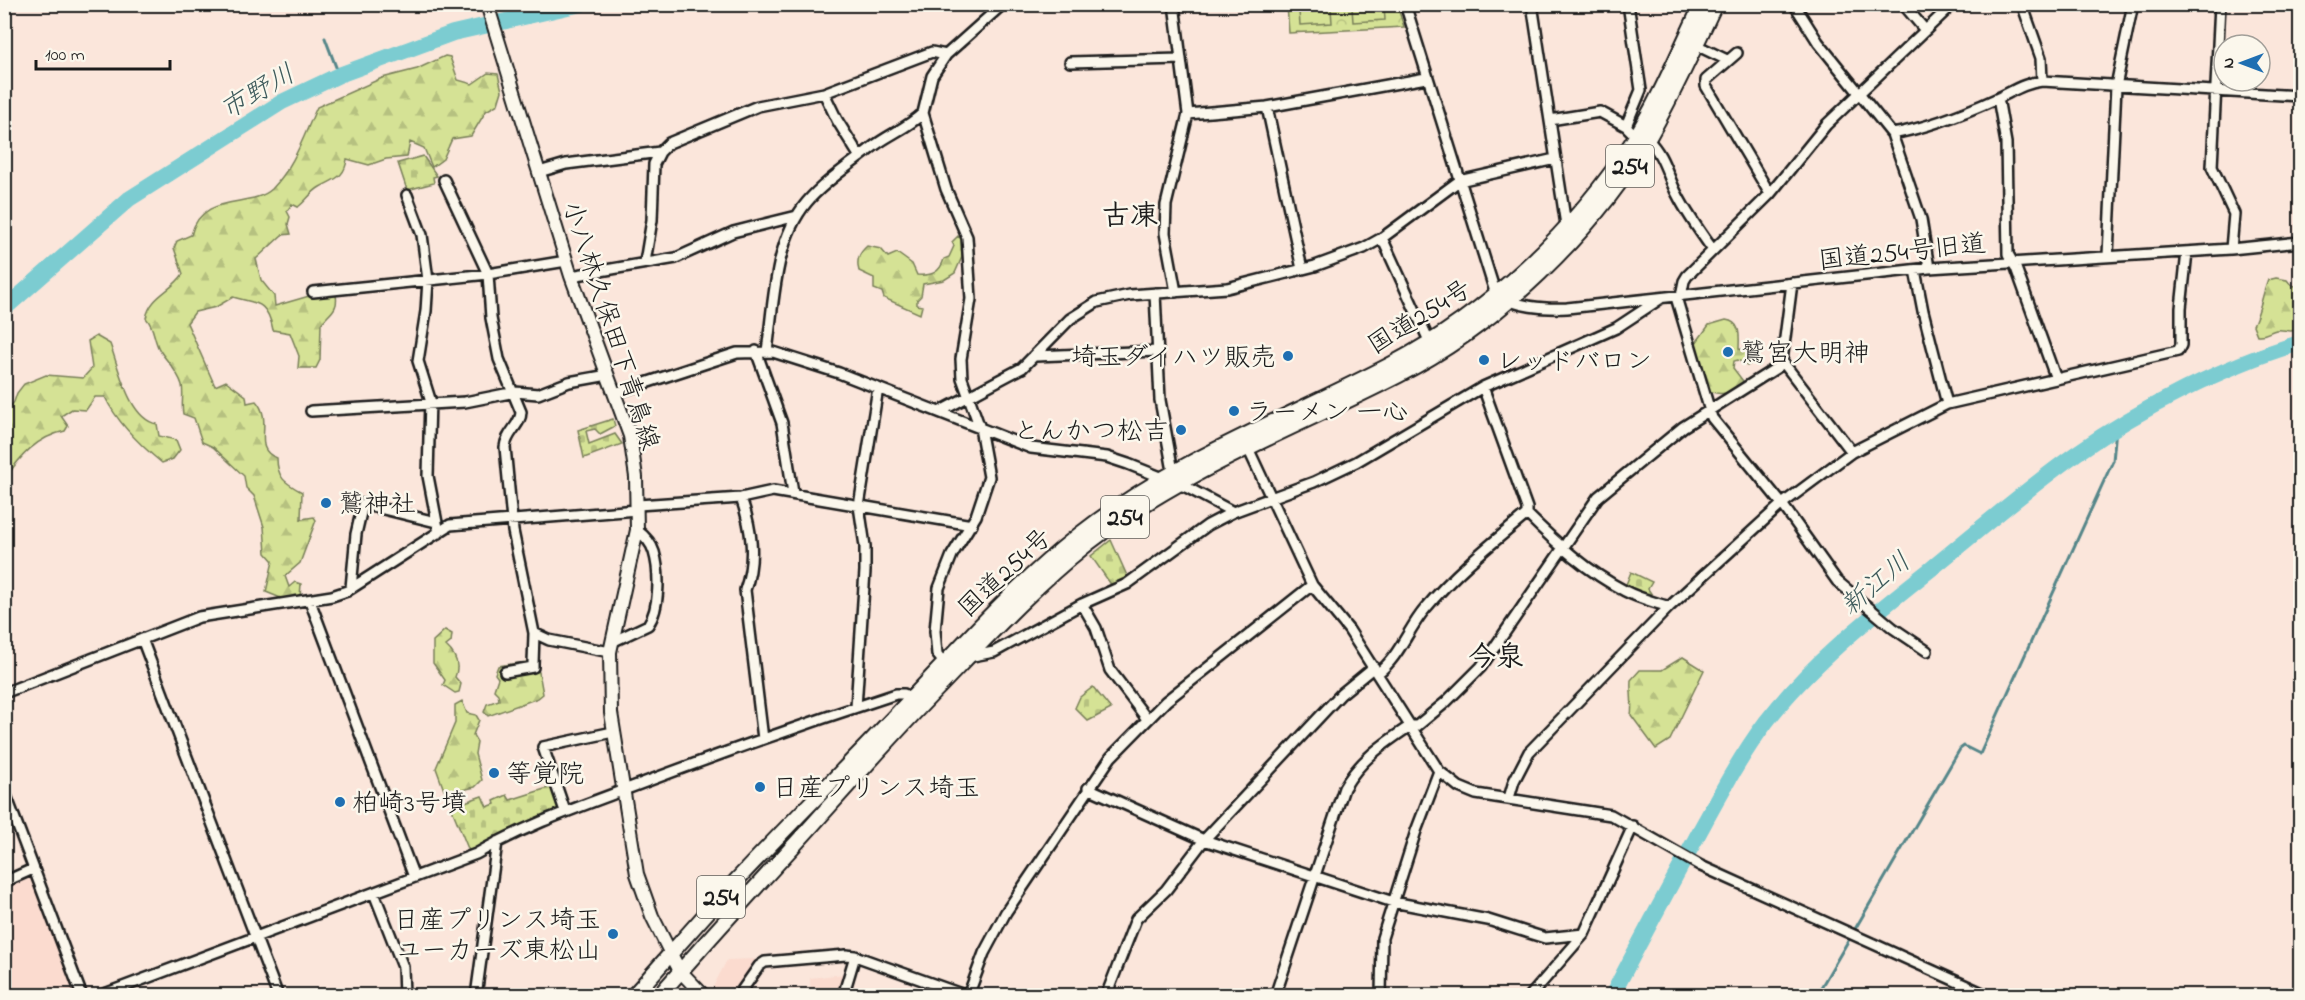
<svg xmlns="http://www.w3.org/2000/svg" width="2305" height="1000" font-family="'Indie Flower','Klee One',sans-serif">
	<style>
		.built { fill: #fbdbcf }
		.forest { fill: url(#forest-firs); stroke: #787f58; stroke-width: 1.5 }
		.cemetery { fill: url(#cemetery-stones); stroke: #787f58; stroke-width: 1.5 }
		.park { fill: url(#park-crowns); stroke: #787f58; stroke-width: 1.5 }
		.pitch { fill: #d5e295; stroke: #787f58; stroke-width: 1.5 }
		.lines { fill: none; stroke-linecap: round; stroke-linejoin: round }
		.stream { stroke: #558689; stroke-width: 3 }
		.river { stroke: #7bccd1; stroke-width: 16 }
		.minor-casing { stroke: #1c1c1c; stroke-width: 14 }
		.major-casing { stroke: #1c1c1c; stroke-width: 16 }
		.highway-casing { stroke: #1c1c1c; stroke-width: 18 }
		.minor { stroke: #fbf7ec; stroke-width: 9 }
		.major { stroke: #fbf7ec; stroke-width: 12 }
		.highway { stroke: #fbf7ec; stroke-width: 14 }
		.poi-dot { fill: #1f6fb2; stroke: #fbf7ec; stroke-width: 2 }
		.labels { text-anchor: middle; stroke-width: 5; stroke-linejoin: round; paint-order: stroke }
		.shield { fill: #fbf7ec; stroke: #5f5e5a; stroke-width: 1.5 }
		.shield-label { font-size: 24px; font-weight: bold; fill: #1c1c1c }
		.street-label { font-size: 26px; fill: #1c1c1c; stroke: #fbf7ec }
		.poi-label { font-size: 26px; fill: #1c1c1c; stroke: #fbf7ec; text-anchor: start }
		.water-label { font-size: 27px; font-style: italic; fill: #3d5a5b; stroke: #fbf7ec }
		.quarter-label { font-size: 28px; font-weight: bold; fill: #1c1c1c; stroke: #fbf7ec }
	</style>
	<defs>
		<pattern id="forest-firs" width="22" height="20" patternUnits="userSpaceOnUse" patternTransform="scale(1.5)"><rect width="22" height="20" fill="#d5e295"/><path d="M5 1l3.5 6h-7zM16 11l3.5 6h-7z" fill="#b6c180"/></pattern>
		<pattern id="cemetery-stones" width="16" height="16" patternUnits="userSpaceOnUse" patternTransform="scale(1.5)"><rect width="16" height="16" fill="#d5e295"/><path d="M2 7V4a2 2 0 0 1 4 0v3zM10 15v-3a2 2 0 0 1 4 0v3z" fill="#b6c180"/></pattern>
		<pattern id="park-crowns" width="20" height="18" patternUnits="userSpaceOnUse" patternTransform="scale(1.5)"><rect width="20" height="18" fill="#d5e295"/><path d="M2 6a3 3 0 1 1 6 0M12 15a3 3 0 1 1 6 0" fill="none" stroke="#b6c180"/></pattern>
	</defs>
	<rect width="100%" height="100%" fill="#fbe6db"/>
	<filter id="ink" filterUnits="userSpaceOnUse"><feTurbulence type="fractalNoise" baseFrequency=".0167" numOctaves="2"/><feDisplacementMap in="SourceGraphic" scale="12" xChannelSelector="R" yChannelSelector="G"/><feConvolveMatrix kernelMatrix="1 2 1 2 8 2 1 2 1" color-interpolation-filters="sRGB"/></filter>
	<g filter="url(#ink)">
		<!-- built -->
		<path class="built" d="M31 875 77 995H5L4 887Z
			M754 959 756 963 734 995H720L713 987 727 960Z
			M844 974 838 995H811L810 978Z"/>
		<!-- forest -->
		<path class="forest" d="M445 56 450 57 458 80 472 84 488 73 498 74 502 91 498 104 486 111 471 136 452 139 443 159 432 167 424 148 410 142 407 157 386 159 369 165 347 159C345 178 334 179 320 187 311 192 306 201 298 207L292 204 287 211 290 217 288 224 291 234 282 235 256 259 261 280 274 296 275 306 316 294 336 295C339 310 329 313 321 324L320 360 316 368H298L299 356 290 333 273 330C267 299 255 304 233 297L216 307 195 312 187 323 215 386 226 381 246 396 247 403 256 401C275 422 250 449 277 458 277 478 285 483 302 492L301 519 314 517 316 520 300 563 285 576 289 587 295 582 301 584 300 597 283 599 266 592 273 561 266 553 264 527 254 496 246 488 244 476 213 447 202 442 194 418 183 414C181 405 184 394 182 385 178 371 166 361 159 349 153 338 155 328 146 318 151 295 171 292 183 274L174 248 177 241 191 235C202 191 251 209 272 189 294 167 304 135 317 107L382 78 417 69Z
			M958 236 963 241 962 257 955 273 944 280 923 284 921 296 917 300V305L922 306 920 314 884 298 882 292 874 289V278L859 271C856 260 859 253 867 246L881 249 888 257 897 253 912 264 917 275C931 276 940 273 944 259L949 257 954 246 952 242Z
			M2276 278 2287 280 2291 285 2300 287V329C2288 334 2284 328 2276 330 2268 332 2266 336 2257 335L2253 325C2261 309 2262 295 2268 280Z
			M1726 320C1742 322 1739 338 1739 349L1753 351 1755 360 1747 366 1738 360 1734 361 1733 368 1743 381C1738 394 1717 397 1706 389L1693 347 1709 325Z
			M96 336 110 344C119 368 129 419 157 424L159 436 176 440 180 450 173 459 162 463C140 445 117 422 105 397H95L86 410 72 409 61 416 68 426 65 431C37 437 20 456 5 479V413L14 402 17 393 24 384 46 375 83 378 92 368 88 341Z
			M445 630 452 634 451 642 446 646C455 654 460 665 455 677L461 684 459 692 455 693 443 685 445 680 433 663V641Z
			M1683 657 1704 670 1670 740 1656 749 1631 715C1633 703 1630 693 1631 680L1640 670H1662Z
			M526 662 528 673 535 670 539 672 543 694 538 698 488 716 484 712 487 704 499 700 498 694 494 690 498 678 495 674 498 666Z
			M462 701 467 713 476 715 479 720 473 735 477 742 475 754 482 780 475 787 449 793 444 790 436 768 455 723V705Z"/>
		<!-- cemetery -->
		<path class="cemetery" d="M423 156 437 176 433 177 434 183 407 190 398 163Z
			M613 419 615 426 600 434 595 429 586 431 589 444 615 434 622 444 584 458 578 430Z
			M1111 540 1128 578 1112 586 1091 556Z
			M1631 572 1652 582 1648 589 1654 598 1625 587Z
			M1093 687 1111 709 1088 721 1075 708 1080 697Z
			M554 786 560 810 469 851 451 807 482 796 487 807 495 804 494 801 507 795 510 800Z"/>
		<!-- park -->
		<path class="park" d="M1287 5H1397L1404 27 1289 33Z"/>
		<!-- pitch -->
		<path class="pitch" d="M1384 5 1385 20 1353 22 1352 8Z
			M1331 9 1332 23 1300 25 1299 11Z"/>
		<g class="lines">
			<!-- stream -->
			<path class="stream" d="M325 38 339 75
				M1816 996 1960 749 1964 746 1980 754 2113 461 2116 428"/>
			<!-- river -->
			<path class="river" d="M4 309 129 199 282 102 339 75 453 33 581 4
				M1612 996C1639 943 1667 892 1695 840 1717 800 1739 758 1766 722 1811 663 1873 615 1931 569 1979 530 2026 489 2077 453 2139 409 2228 364 2300 343"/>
			<!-- minor casing -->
			<g class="minor-casing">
				<path id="minor" d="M1174 4 1188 114 1166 205 1165 233 1176 292
					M1405 4 1496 295C1519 307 1542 309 1567 308L1929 268 2231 249 2300 242
					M1532 4 1566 225
					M1794 4 1818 42 1892 134 1921 219 1929 268
					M1903 4 1925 30
					M2022 4 2041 58 2042 81
					M2220 4 2212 167 2234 214 2231 249
					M1696 45 1727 60
					M1737 53 1706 80V86L1770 194
					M1070 62 1180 59
					M824 93 837 120 860 157
					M1998 98 2006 143 2008 254 2016 268 2056 379
					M1267 107 1302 269
					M1188 114 1267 107 1426 78
					M1550 120 1600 112 1626 126 1636 136
					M1626 126 1641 90 1628 4
					M1892 134C1928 128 1965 113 1998 98 2013 91 2025 83 2042 81L2300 96
					M1648 140C1664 155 1667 175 1677 194 1687 214 1700 232 1713 250
					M539 172 566 164 660 152
					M444 180 488 274 491 318 499 359 521 412C521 425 506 433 505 447L513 531 534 633 533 664V667L505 672
					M407 195 422 235 428 280 426 311 418 361 430 399 428 476 439 533
					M1382 238 1430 343
					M2108 255 2116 86 2133 4
					M645 262 652 220 654 164 660 152 669 143 758 106 824 93 932 52 946 55
					M1915 270 1923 311 1947 404
					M571 276 676 258 733 232 797 216
					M313 292 488 274 566 261
					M1155 293 1160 400 1173 471
					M1681 296 1684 281 1687 276 1770 194 1826 125 1953 4
					M1676 297 1712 418 1782 504 1837 581 1893 628 1927 651
					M756 351 782 423 793 493
					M767 351C774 303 774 241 807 202 824 182 850 165 870 149 887 135 908 128 923 113
					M1036 356 1158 351
					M1782 361 1852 452
					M1483 387 1527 508V514C1556 543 1588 572 1625 591 1638 598 1654 602 1669 607
					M615 393 737 353 773 352 839 373 1031 448 1107 457 1128 464 1188 488 1233 512 1314 482 1356 462 1483 387 1616 328 1660 299
					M311 411 465 402 515 392 538 394 569 382 608 375
					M939 412 1022 368 1070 319 1097 302 1130 295 1227 288 1315 266 1364 248 1382 238 1459 181 1555 159
					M1247 446 1312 585 1349 630 1439 771 1459 787 1476 794 1611 815 1701 866 1989 996
					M741 498C752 529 756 559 745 590L763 739
					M638 505 741 498 773 491 972 525
					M351 588 356 534 363 504 436 522
					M310 601 414 877
					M1082 604 1096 628 1110 670 1147 719
					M534 633 549 640 610 652
					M142 639 278 996
					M612 642 648 625C660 608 660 572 654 552 651 542 645 536 637 530
					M968 657 994 652 1082 604 1127 584 1208 525 1233 512
					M945 664 937 654 935 631 939 588 952 555 976 516 989 477 980 428 962 378 961 359 971 299 967 237 946 189 923 113 932 76 946 55 1003 4
					M1378 673C1399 657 1408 629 1425 609 1454 574 1491 544 1527 514
					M4 693 199 617 332 596 347 591 450 525 637 510
					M856 707 865 571V546L859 506 878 388
					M1088 788 1204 840 1393 902 1488 920 1545 938 1584 934 1633 826
					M4 790 82 996
					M1509 798 1514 781 1529 752 1669 607 1782 504 1852 452 1947 404 2178 351 2181 345V308L2187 252
					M565 811 543 747 613 732
					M4 882 33 869
					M374 893 403 967 404 996
					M99 996 476 854C526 825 579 807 632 787 719 754 807 723 896 694H904L911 699
					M476 996 497 842
					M738 996 759 966 765 962 846 955 855 956 967 996
					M843 996 855 956
					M968 996 984 953 1006 912 1111 757 1166 701 1312 585
					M1106 996 1136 919 1166 890 1204 840 1341 694 1374 667
					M1275 996 1344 788C1360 760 1383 744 1410 726H1417L1446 702 1481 667 1598 497 1683 427 1778 367 1782 361 1792 283
					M1381 996 1382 938 1416 831 1439 771
					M1530 996 1584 934"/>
			</g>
			<!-- major casing -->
			<g class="major-casing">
				<path id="major" d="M487 4 571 276 630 436 636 477 637 530 610 652 611 713 637 874 652 916 671 954 680 971 704 996"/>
			</g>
			<!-- highway casing -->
			<g class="highway-casing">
				<path id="highway" d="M633 996C666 959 699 921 732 885 785 828 840 774 893 718 953 655 1010 589 1079 535 1177 458 1283 421 1392 364 1487 314 1577 229 1635 138 1661 96 1680 49 1702 4
					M659 996C708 939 758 885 808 830 851 782 893 734 938 688 986 638 1033 587 1087 544 1184 469 1292 430 1399 375 1496 326 1595 231 1649 137 1673 95 1694 49 1715 4"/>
			</g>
			<!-- minor -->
			<use href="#minor" class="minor"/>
			<!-- major -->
			<use href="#major" class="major"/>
			<!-- highway -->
			<use href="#highway" class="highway"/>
		</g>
	</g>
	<!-- markers -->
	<g class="poi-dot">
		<circle cx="1728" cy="352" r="6"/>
		<circle cx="1288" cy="356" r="6"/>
		<circle cx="1484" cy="360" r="6"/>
		<circle cx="1234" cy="411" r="6"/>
		<circle cx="1181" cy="430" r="6"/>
		<circle cx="326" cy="503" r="6"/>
		<circle cx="494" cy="773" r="6"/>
		<circle cx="760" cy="787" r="6"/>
		<circle cx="340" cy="802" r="6"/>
		<circle cx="613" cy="934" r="6"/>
	</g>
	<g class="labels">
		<!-- shield labels -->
		<g class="shield">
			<rect x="1606" y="145" width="48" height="42" rx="4.5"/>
			<rect x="1101" y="496" width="48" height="42" rx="4.5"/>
			<rect x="697" y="876" width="48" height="42" rx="4.5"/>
		</g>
		<g class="shield-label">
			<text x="1630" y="174">254</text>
			<text x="1125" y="525">254</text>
			<text x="721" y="905">254</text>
		</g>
		<!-- street labels -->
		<g class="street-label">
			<text transform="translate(1902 251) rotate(-6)" y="9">国道254号旧道</text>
			<text transform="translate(1419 316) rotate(-32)" y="9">国道254号</text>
			<text transform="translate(612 325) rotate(72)" y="9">小八林久保田下青鳥線</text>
			<text transform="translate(1004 572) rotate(-43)" y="9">国道254号</text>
		</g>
		<!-- poi labels -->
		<g class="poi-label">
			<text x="1740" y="361">鷲宮大明神</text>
			<text x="1276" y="365" text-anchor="end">埼玉ダイハツ販売</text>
			<text x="1496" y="369">レッドバロン</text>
			<text x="1246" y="420">ラーメン 一心</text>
			<text x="1169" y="439" text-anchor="end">とんかつ松吉</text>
			<text x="338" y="512">鷲神社</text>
			<text x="506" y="782">等覚院</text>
			<text x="772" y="796">日産プリンス埼玉</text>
			<text x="352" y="811">柏崎3号墳</text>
			<text x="601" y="928" text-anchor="end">日産プリンス埼玉<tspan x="601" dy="30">ユーカーズ東松山</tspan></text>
		</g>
		<!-- water labels -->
		<g class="water-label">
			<text transform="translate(257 91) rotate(-30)" y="9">市野川</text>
			<text transform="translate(1875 583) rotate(-40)" y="9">新江川</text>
		</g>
		<!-- quarter labels -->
		<g class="quarter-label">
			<text x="1130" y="224">古凍</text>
			<text x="1496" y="665">今泉</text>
		</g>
	</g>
	<!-- margin -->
	<rect width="2305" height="1000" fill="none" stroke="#fbf7ec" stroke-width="24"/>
	<rect x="12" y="12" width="2281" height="976" fill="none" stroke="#1c1c1c" stroke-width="2" filter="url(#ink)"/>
	<!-- north arrow -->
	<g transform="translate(2242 63) rotate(270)"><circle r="28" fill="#fbf7ec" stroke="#a29f99" stroke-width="1.5"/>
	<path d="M0-4.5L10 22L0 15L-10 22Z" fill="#1f6fb2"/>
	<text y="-9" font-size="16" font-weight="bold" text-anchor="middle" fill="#1c1c1c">N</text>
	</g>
	<!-- scale -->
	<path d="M36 60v9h134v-9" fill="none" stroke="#1c1c1c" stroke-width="3"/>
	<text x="45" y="60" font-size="18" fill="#1c1c1c" stroke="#fbf7ec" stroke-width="4.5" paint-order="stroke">100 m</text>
</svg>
